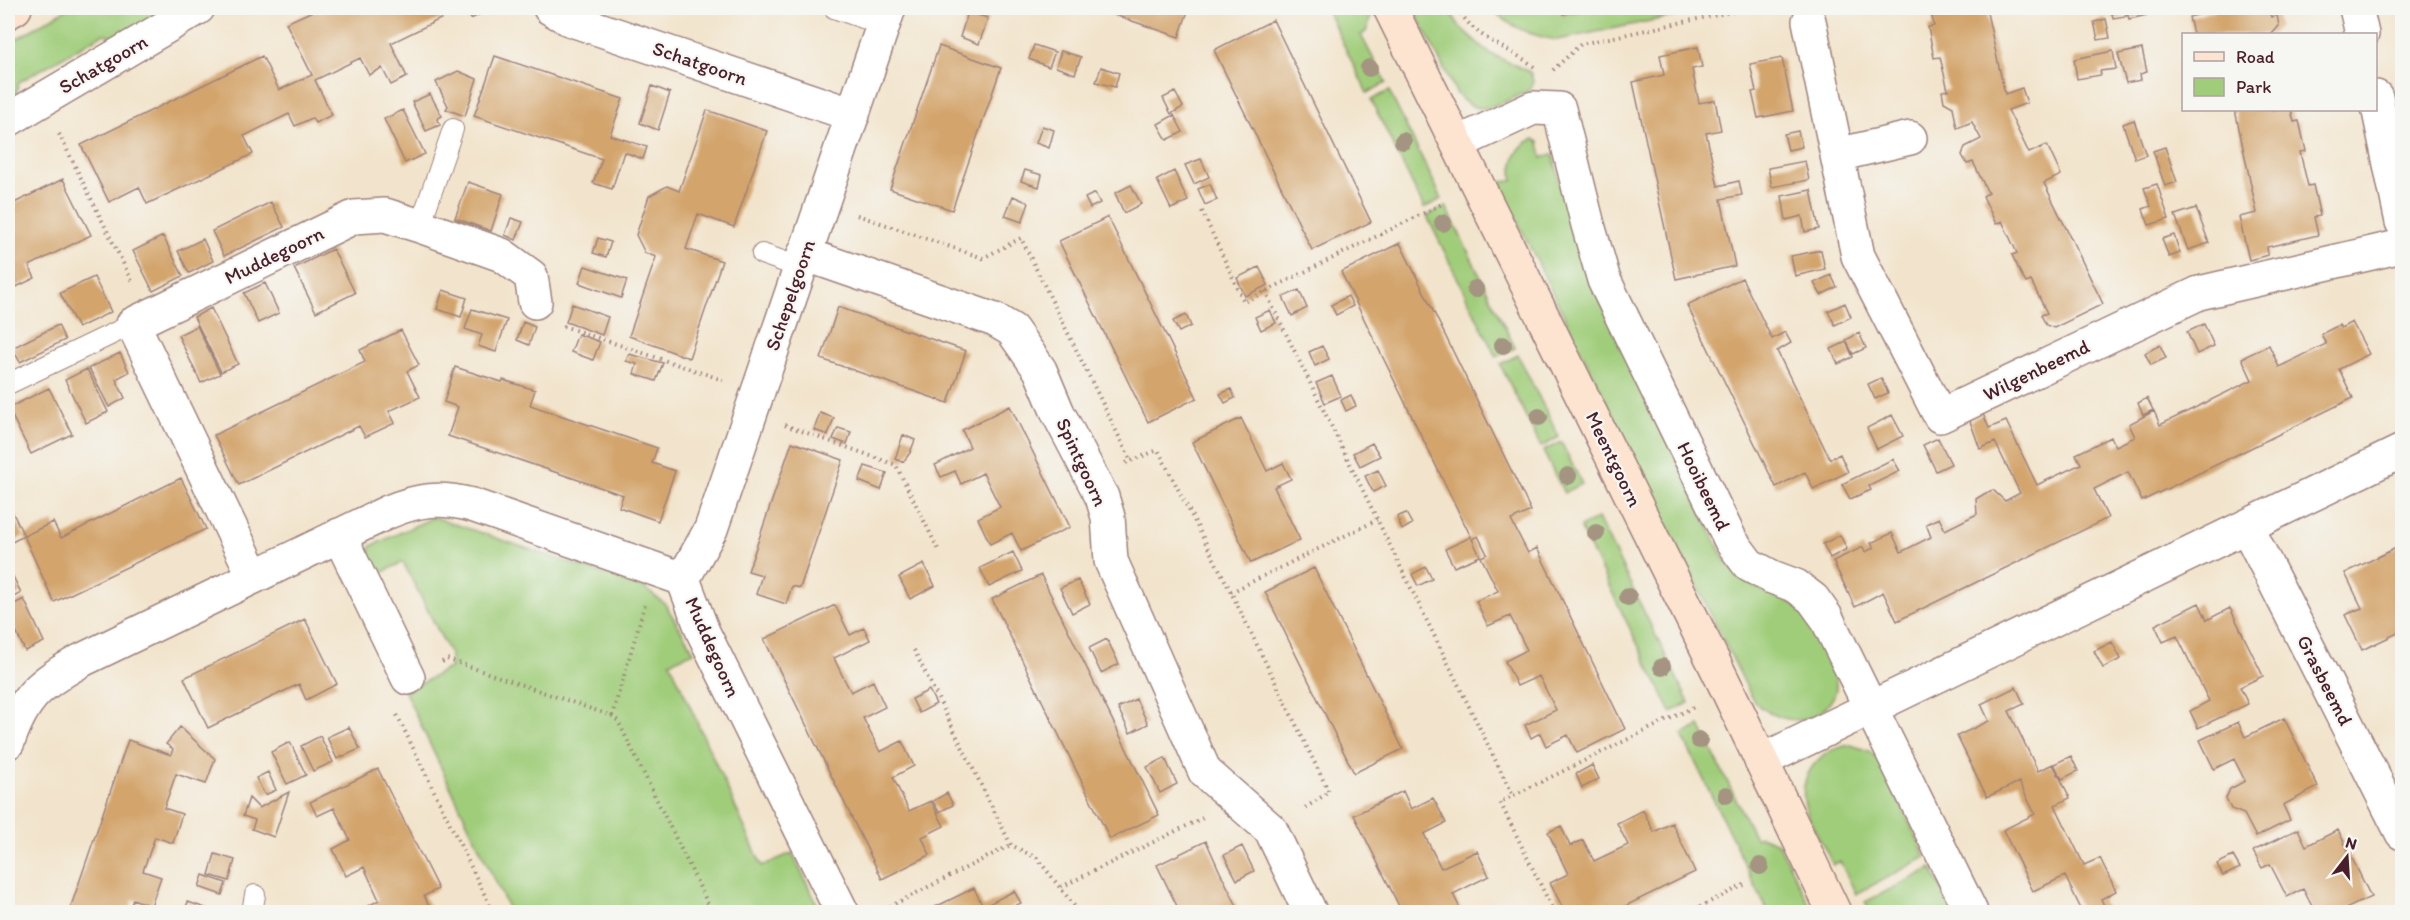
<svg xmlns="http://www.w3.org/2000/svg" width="2410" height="920" font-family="Itim,sans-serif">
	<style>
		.green { fill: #a0cd7a; stroke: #757652; stroke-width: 1.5 }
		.building { fill: #d3a46c }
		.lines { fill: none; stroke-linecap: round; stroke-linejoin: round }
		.lane-casing { stroke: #9e827c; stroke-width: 22 }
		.street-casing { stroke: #9e827c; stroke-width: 36 }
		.secondary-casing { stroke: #9e827c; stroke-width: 36 }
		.path { stroke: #9e827c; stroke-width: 4; stroke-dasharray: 1.5 4.5; stroke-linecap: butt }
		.lane { stroke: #fff; stroke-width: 20 }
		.street { stroke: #fff; stroke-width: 33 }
		.secondary { stroke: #fde4d1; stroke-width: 33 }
		.tree { fill: #a49481 }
		.labels { text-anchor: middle; stroke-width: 4.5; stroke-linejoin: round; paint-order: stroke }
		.street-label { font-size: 20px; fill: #4a1f2b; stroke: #f6f6f2 }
	</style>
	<rect width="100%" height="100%" fill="#f6f6f2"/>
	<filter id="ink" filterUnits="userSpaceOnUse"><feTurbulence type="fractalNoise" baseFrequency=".0167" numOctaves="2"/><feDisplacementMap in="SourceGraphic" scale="12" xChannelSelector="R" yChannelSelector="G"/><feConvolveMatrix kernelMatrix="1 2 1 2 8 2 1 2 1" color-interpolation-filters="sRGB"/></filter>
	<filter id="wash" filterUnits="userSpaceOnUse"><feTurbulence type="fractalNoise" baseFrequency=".008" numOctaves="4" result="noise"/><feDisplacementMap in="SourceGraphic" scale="24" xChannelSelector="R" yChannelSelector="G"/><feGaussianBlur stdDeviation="1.35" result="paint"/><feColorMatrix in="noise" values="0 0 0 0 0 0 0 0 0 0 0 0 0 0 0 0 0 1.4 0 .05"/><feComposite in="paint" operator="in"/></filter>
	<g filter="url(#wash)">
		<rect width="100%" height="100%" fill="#f2e4cc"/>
		<!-- green -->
		<path class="green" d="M68 8H171L120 38 103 34 19 82 15 100 8 105V44Z
			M1326 8H1368L1372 13 1366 32 1361 35 1386 83 1367 93Z
			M1413 8H1448L1460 27 1489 53 1530 72 1533 81 1531 88C1525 93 1517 96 1509 100 1489 109 1473 114 1457 94Z
			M1491 8H1562L1563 14 1594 8H1714L1557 40C1531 36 1509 27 1491 8Z
			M1389 91 1442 199 1424 208 1371 100Z
			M1534 139 1539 142 1542 158 1553 154 1568 216 1584 265 1725 561C1734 572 1744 581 1757 588 1775 597 1794 599 1808 617 1814 624 1818 637 1822 646 1829 658 1836 670 1836 684 1837 692 1833 699 1828 705 1808 730 1775 720 1754 702L1503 192 1500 182 1513 181C1510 164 1516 145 1534 139Z
			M1446 206 1515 348 1496 357 1427 216Z
			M1518 355 1559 437 1541 447 1500 364Z
			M1561 442 1582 484 1564 493 1543 451Z
			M434 517 644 588 665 604 694 652 670 662 762 866 792 853 821 912H510L405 692 451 667V656L403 562 375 576 368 556 371 546Z
			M1598 518 1689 703 1671 712 1580 527Z
			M1700 726 1755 838 1760 836 1778 843 1813 912H1768L1682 735Z
			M1851 745 1869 751 1879 760 1926 857 1856 894 1840 861 1833 865C1825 847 1812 828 1806 809 1796 776 1819 749 1851 745Z
			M1932 868 1952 912H1870L1865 902Z"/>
		<g id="blocks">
			<!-- building -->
			<path class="building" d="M319 8H463L391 43 407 77 391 85 382 68 369 75 360 58 315 80 332 115 315 123 312 118 295 126 289 114 244 136 253 154 147 204 139 187 109 202 81 145 262 56 279 90 312 75 286 23Z
				M465 8H486L488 10 471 19Z
				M1094 8H1189L1179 37Z
				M1562 8H1590L1563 14Z
				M1930 8H1986L2005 94 2022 88 2027 103 2008 110 2029 153 2047 145 2061 175 2044 183 2103 304 2054 328 2046 325 2041 315 2047 313 2031 281 2026 283 2019 270 2012 255 2017 253 2002 221 1996 224 1983 196 1988 193 1973 162 1967 164 1962 155 1965 147 1981 139 1972 122 1957 128 1953 107 1944 102 1942 91 1948 90 1940 57 1934 58 1931 42 1928 27 1934 26Z
				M2111 8H2124L2126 16 2113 18Z
				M2126 8H2145L2147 15 2129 19Z
				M2213 8H2268L2271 17 2277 15 2279 26 2272 34H2193L2189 17 2214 11Z
				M968 12 988 18 979 44 960 37Z
				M2106 19 2110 38 2098 40 2094 22Z
				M1273 20 1371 222 1312 250 1214 50Z
				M1034 45 1055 52 1049 67 1029 59Z
				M939 46 1001 68 952 210 890 189Z
				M1698 47 1702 67 1692 69 1699 103 1715 100 1721 130 1706 133 1718 186 1739 181 1742 195 1721 199 1735 266 1676 279 1633 82 1664 75 1660 55Z
				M2142 49 2147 72 2140 74 2141 80 2126 83 2118 54Z
				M1061 51 1081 57 1075 74 1056 67Z
				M2113 51 2116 69 2100 71 2101 75 2077 79 2074 59Z
				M495 56 623 99 610 135 647 147 643 159 624 152 612 189 593 183 602 159 474 116Z
				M1782 58 1793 111 1758 118 1752 92 1756 91 1750 64Z
				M1101 67 1119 73 1115 87 1096 82Z
				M458 71 477 79 465 116 446 109 448 106 436 82Z
				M652 86 670 93 658 130 640 123Z
				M1175 92 1183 107 1171 114 1163 98Z
				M430 94 442 116 437 119 440 125 426 131 412 102Z
				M403 110 425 154 405 163 384 119Z
				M707 110 767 131 734 227 698 214 686 249 722 261 689 358 629 336 656 257 645 253 636 235 649 196 667 186 679 191Z
				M2235 110H2291L2294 122 2299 121 2306 151 2300 152 2308 186 2313 185 2320 216 2314 217 2318 235 2267 247 2268 255 2249 260 2239 217 2257 213Z
				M1174 115 1183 132 1167 140 1158 124Z
				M2134 120 2146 155 2135 159 2123 124Z
				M1042 126 1054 130 1049 148 1036 143Z
				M1798 131 1802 147 1788 150 1784 134Z
				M2165 147 2177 182 2165 186 2153 151Z
				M1201 159 1209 177 1194 184 1185 165Z
				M1805 161 1809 180 1772 187 1768 168Z
				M1025 170 1042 175 1039 187 1021 181Z
				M1174 171 1188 201 1171 209 1157 180Z
				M63 179 91 235 29 266 35 278 8 291V206Z
				M468 182 503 194 491 231 455 218Z
				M1210 184 1217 200 1205 205 1198 189Z
				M2157 184 2169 219 2149 225 2143 209 2151 206 2144 188Z
				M1131 185 1141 204 1124 213 1115 193Z
				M1811 190 1819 229 1805 232 1802 216 1786 220 1782 196Z
				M1095 193 1100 203 1090 208 1085 198Z
				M1013 196 1029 203 1022 222 1005 216Z
				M271 202 284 227 224 256 212 231Z
				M2196 208 2209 243 2188 250 2175 215Z
				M1108 217 1197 398 1148 422 1059 241Z
				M511 218 523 222 516 240 505 235Z
				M2174 235 2180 253 2169 257 2162 239Z
				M163 236 183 276 153 291 133 251Z
				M598 238 611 242 606 257 593 253Z
				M203 239 213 261 189 273 178 251Z
				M1400 243 1531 511 1511 520 1528 553 1537 548 1625 729 1577 753 1568 735 1546 746 1540 733 1531 738 1525 725 1556 710 1539 676 1517 686 1511 673 1505 661 1527 650 1510 616 1488 626 1476 601 1498 591 1481 557 1487 554 1478 536 1472 539 1480 556 1454 567 1445 549 1471 537 1341 272Z
				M333 249 355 293 316 312 294 268Z
				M1821 250 1825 269 1795 276 1791 256Z
				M585 266 627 280 621 298 579 283Z
				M1259 267 1268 285 1245 296 1237 278Z
				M1831 275 1837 287 1821 295 1814 283Z
				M94 277 111 312 78 328 60 293Z
				M1742 278 1772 339 1785 332 1791 343 1777 351 1830 459 1840 454 1848 472 1813 489 1805 472 1776 487 1687 305Z
				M265 283 279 313 258 323 244 293Z
				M443 290 467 298 461 317 437 309Z
				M1299 290 1307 308 1292 316 1283 297Z
				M1348 296 1353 306 1336 315 1331 305Z
				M1845 303 1851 317 1835 325 1828 311Z
				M572 304 608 317 602 335 566 322Z
				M838 307 966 351 948 403 821 359Z
				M211 308 238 364 221 372 194 317Z
				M472 309 507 320 496 352 478 346 482 335 465 329Z
				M1270 310 1276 323 1261 330 1255 317Z
				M1186 315 1191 326 1179 332 1173 321Z
				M523 322 535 327 529 345 517 340Z
				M2352 322 2369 354 2339 369 2353 398 2142 501 2128 472 2094 489 2108 518 1897 621 1883 592 1855 607 1833 561 1863 547 1865 552 1874 548 1871 543 1892 533 1901 552 1931 537 1926 524 1939 518 1945 530 1977 514 1976 499 1984 494 1993 490 2005 501 2020 493 1995 442 1980 449 1970 421 1983 414 1989 428 2006 421 2037 485 2081 464 2076 454 2111 437 2116 446 2135 437 2129 424 2154 411 2160 425 2252 380 2242 358 2269 345 2279 367 2326 344 2321 334 2339 325 2341 328Z
				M2204 324 2214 346 2197 354 2187 332Z
				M58 325 65 340 20 362 12 348Z
				M197 326 220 374 201 383 178 335Z
				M401 330 419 365 407 371 420 397 389 411 395 423 365 437 359 426 239 485 214 435 365 362 360 350Z
				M1859 333 1866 348 1853 354 1846 340Z
				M578 334 600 342 593 360 571 352Z
				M1846 342 1853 357 1838 364 1831 349Z
				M2160 345 2166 358 2151 365 2145 353Z
				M1322 346 1329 359 1315 366 1309 352Z
				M120 353 129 372 116 379 125 398 109 407 89 368Z
				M629 354 663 363 656 381 634 374 637 364 626 361Z
				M455 367 502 382 503 380 535 390 530 405 657 448 652 463 675 471 658 521 619 507 623 495 448 436 458 407 444 402Z
				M87 369 108 412 86 423 65 380Z
				M1332 376 1341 396 1325 403 1316 383Z
				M1881 378 1888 393 1875 399 1868 384Z
				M49 388 72 434 31 454 8 408Z
				M1231 389 1235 398 1225 403 1220 394Z
				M1351 395 1356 406 1346 411 1341 400Z
				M2147 398 2153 410 2143 415 2138 403Z
				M1010 406 1070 527 1021 551 1012 533 990 544 978 518 1000 507 983 473 961 484 955 471 941 477 935 465 970 447 962 430Z
				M820 413 834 418 828 435 814 430Z
				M1892 415 1903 436 1877 449 1867 428Z
				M1241 418 1267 471 1283 463 1291 479 1274 487 1300 540 1251 563 1192 442Z
				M838 428 851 432 847 444 833 439Z
				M903 435 915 440 910 453 903 462 895 459Z
				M1938 438 1951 464 1936 471 1923 445Z
				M792 442 843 460 800 588 792 586 786 604 756 594 762 575 748 571Z
				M1372 443 1380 456 1360 466 1353 453Z
				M1893 459 1900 471 1869 486 1871 490 1850 499 1842 484Z
				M865 466 887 473 881 490 859 481Z
				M1378 470 1386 486 1373 492 1365 476Z
				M181 478 206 529 54 602 24 536 53 522 61 538Z
				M8 503 24 536 8 544Z
				M1406 513 1412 524 1402 530 1397 517Z
				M1840 535 1847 549 1830 558 1823 544Z
				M2402 545V631L2362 650 2345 615 2362 608 2345 573Z
				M1013 552 1022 571 989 587 980 568Z
				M924 564 935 586 910 599 899 577Z
				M8 566 21 593 8 600Z
				M1426 567 1432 579 1418 586 1412 574Z
				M1314 568 1403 749 1354 773 1265 592Z
				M1041 575 1159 815 1110 839 992 599Z
				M1078 580 1090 604 1072 613 1060 588Z
				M24 599 44 642 25 651 8 614V607Z
				M2199 603 2207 620 2230 608 2263 676 2240 687 2248 704 2198 728 2190 711 2209 701 2177 636 2163 642 2155 625Z
				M835 605 850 635 864 628 870 640 834 658 842 675 851 692 873 681 885 707 863 718 880 752 902 741 908 754 914 766 893 777 909 811 931 801 944 826 922 837 930 855 882 879 764 639Z
				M305 619 337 684 306 700 299 684 208 728 184 678Z
				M1107 639 1119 664 1101 673 1089 648Z
				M2112 642 2121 659 2103 668 2094 651Z
				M2016 687 2024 704 2009 711 2038 771 2053 764 2070 798 2055 805 2084 865 2100 858 2116 891 2101 899 2107 912H2072L2081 909 2065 876 2033 891 2003 830 2035 814 2019 782 1987 797 1957 736 1989 721 1981 704Z
				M929 690 936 704 919 713 912 699Z
				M1136 699 1148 724 1130 733 1118 708Z
				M2284 718 2318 787 2283 805 2290 820 2256 837 2244 814 2231 809 2226 798 2230 789 2245 781 2234 759 2214 769 2200 740 2238 722 2245 737Z
				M180 727 215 759 206 784 176 774 164 808 182 814 173 843 155 837 143 871 161 877 151 906 133 899 129 912H69L128 740 171 755 173 749 166 744Z
				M349 727 360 749 337 759 327 737Z
				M320 736 333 762 313 771 301 746Z
				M290 742 306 775 287 784 271 752Z
				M2071 756 2078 771 2062 779 2054 764Z
				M1165 758 1177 784 1160 793 1147 767Z
				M1592 765 1599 779 1582 788 1576 774Z
				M378 769 438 889 424 896 432 912H364L363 909 379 900 364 867 346 876 333 849 350 840 334 808 317 816 310 802Z
				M268 772 276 790 265 795 256 778Z
				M1403 791 1411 809 1433 798 1440 811 1446 823 1424 834 1441 868 1477 851 1489 876 1453 894 1462 912H1402L1354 815Z
				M289 792 274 837 252 829 255 820 243 816 249 798 259 808Z
				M947 793 953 805 939 812 933 801Z
				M1643 810 1654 832 1672 823 1695 872 1613 912H1565L1550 883 1568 874 1548 832 1561 826 1570 846 1583 840 1594 861 1628 845 1617 823Z
				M2298 829 2306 846 2338 830 2371 897 2339 912H2303L2313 908 2303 889 2287 897 2270 864 2262 868 2253 851Z
				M1206 841 1220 872 1240 912H1180L1172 896 1157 865Z
				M1242 846 1254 871 1237 880 1224 855Z
				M215 854 235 860 229 881 209 875Z
				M2233 856 2240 868 2223 876 2217 864Z
				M203 875 226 883 222 895 199 887Z
				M974 888 983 907 1014 891 1021 903 1011 908 1013 912H925Z
				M188 902 217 912H184Z"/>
		</g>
	</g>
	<g filter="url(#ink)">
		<use href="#blocks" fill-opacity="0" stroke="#9e827c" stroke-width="1.5"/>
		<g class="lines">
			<!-- lane casing -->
			<g class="lane-casing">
				<path id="lane" d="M834 8 883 25
					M420 226 453 129
					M762 254 799 267
					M8 384 133 324
					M252 912 255 895"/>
			</g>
			<!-- street casing -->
			<g class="street-casing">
				<path id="street" d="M550 8 569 19 853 115
					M2356 8 2362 34
					M1809 21 1858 256 1940 416 2199 293 2402 246
					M2376 97 2402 222
					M8 120 198 8
					M1458 143 1533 108 1559 109 1588 225 1604 280 1731 541 1749 565 1772 577 1796 586 1813 599 1826 617 1971 912
					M1837 155 1910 138
					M804 254 995 320 1012 330 1040 370 1058 413 1102 497 1108 517 1111 561 1205 772 1271 830 1310 912
					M2247 527 2402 833
					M339 535 408 678
					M254 576 133 324 354 217 385 215 420 226 502 255 531 276 535 302
					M683 579 711 529 889 8
					M8 742C24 695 41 683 82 660L388 512C419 499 440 497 472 505L683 579 703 632 842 912
					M1761 761 2402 451"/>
			</g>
			<!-- secondary casing -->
			<g class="secondary-casing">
				<path id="secondary" d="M1390 8 1727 689 1834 912
					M8 12 15 8"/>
			</g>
			<!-- path -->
			<path class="path" d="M1458 8C1474 40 1510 47 1536 68
				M1553 70 1581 44 1749 8
				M59 134 133 283
				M1202 211 1244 302 1444 203
				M857 215 983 258 1021 238 1131 461
				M1265 291 1513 796
				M563 326 723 380
				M785 425 896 465 938 549
				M1126 463 1158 450 1231 592 1329 792 1302 810
				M1231 592 1377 520
				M914 650 1011 845 1037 858 1079 912
				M442 662 447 659 612 716 618 721 712 912
				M397 715 493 912
				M612 716 645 604
				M1061 887 1203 818
				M879 912 1011 845
				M1554 912 1500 802 1694 707
				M1689 912 1748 883"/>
			<!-- lane -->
			<use href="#lane" class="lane"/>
			<!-- street -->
			<use href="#street" class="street"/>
			<!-- secondary -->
			<use href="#secondary" class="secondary"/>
		</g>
		<!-- trees -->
		<g class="tree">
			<circle cx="1369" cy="68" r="9"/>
			<circle cx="1403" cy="141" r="9"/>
			<circle cx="1443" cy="223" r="9"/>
			<circle cx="1475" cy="289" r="9"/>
			<circle cx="1503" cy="345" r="9"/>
			<circle cx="1539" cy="417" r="9"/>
			<circle cx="1568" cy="476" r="9"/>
			<circle cx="1596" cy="533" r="9"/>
			<circle cx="1628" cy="597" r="9"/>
			<circle cx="1662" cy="667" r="9"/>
			<circle cx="1699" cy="740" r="9"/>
			<circle cx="1726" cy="795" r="9"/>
			<circle cx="1760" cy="866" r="9"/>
		</g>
	</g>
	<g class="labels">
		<!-- street labels -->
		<g class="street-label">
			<text transform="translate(700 63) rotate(19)" y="7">Schatgoorn</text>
			<text transform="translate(103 64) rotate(-30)" y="7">Schatgoorn</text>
			<text transform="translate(274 255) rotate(-26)" y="7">Muddegoorn</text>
			<text transform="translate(790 295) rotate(-71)" y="7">Schepelgoorn</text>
			<text transform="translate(2036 370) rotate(-26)" y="7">Wilgenbeemd</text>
			<text transform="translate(1614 459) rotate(64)" y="7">Meentgoorn</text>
			<text transform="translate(1082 462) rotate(65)" y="7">Spintgoorn</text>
			<text transform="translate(1704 486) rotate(64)" y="7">Hooibeemd</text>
			<text transform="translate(713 647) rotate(66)" y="7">Muddegoorn</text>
			<text transform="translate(2325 680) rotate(63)" y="7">Grasbeemd</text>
		</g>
	</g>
	<!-- margin -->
	<rect width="2410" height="920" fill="none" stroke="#f6f6f2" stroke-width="30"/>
	<!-- legend -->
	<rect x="2182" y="33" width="195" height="78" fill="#f6f6f2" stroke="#b1a0a2" stroke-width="1.5"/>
	<rect x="2194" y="52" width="30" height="9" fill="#fde4d1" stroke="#b1a0a2" stroke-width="1.5"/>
	<text x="2236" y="63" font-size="18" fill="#4a1f2b">Road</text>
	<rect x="2194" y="78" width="30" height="18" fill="#a0cd7a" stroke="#b1a0a2" stroke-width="1.5"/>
	<text x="2236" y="93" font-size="18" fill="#4a1f2b">Park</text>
	<!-- north arrow -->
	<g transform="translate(2347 857) rotate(17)" stroke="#f6f6f2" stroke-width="4.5" paint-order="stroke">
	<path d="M0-4.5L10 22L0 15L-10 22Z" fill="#4a1f2b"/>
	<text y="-9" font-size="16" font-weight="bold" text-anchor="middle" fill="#4a1f2b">N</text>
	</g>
</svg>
